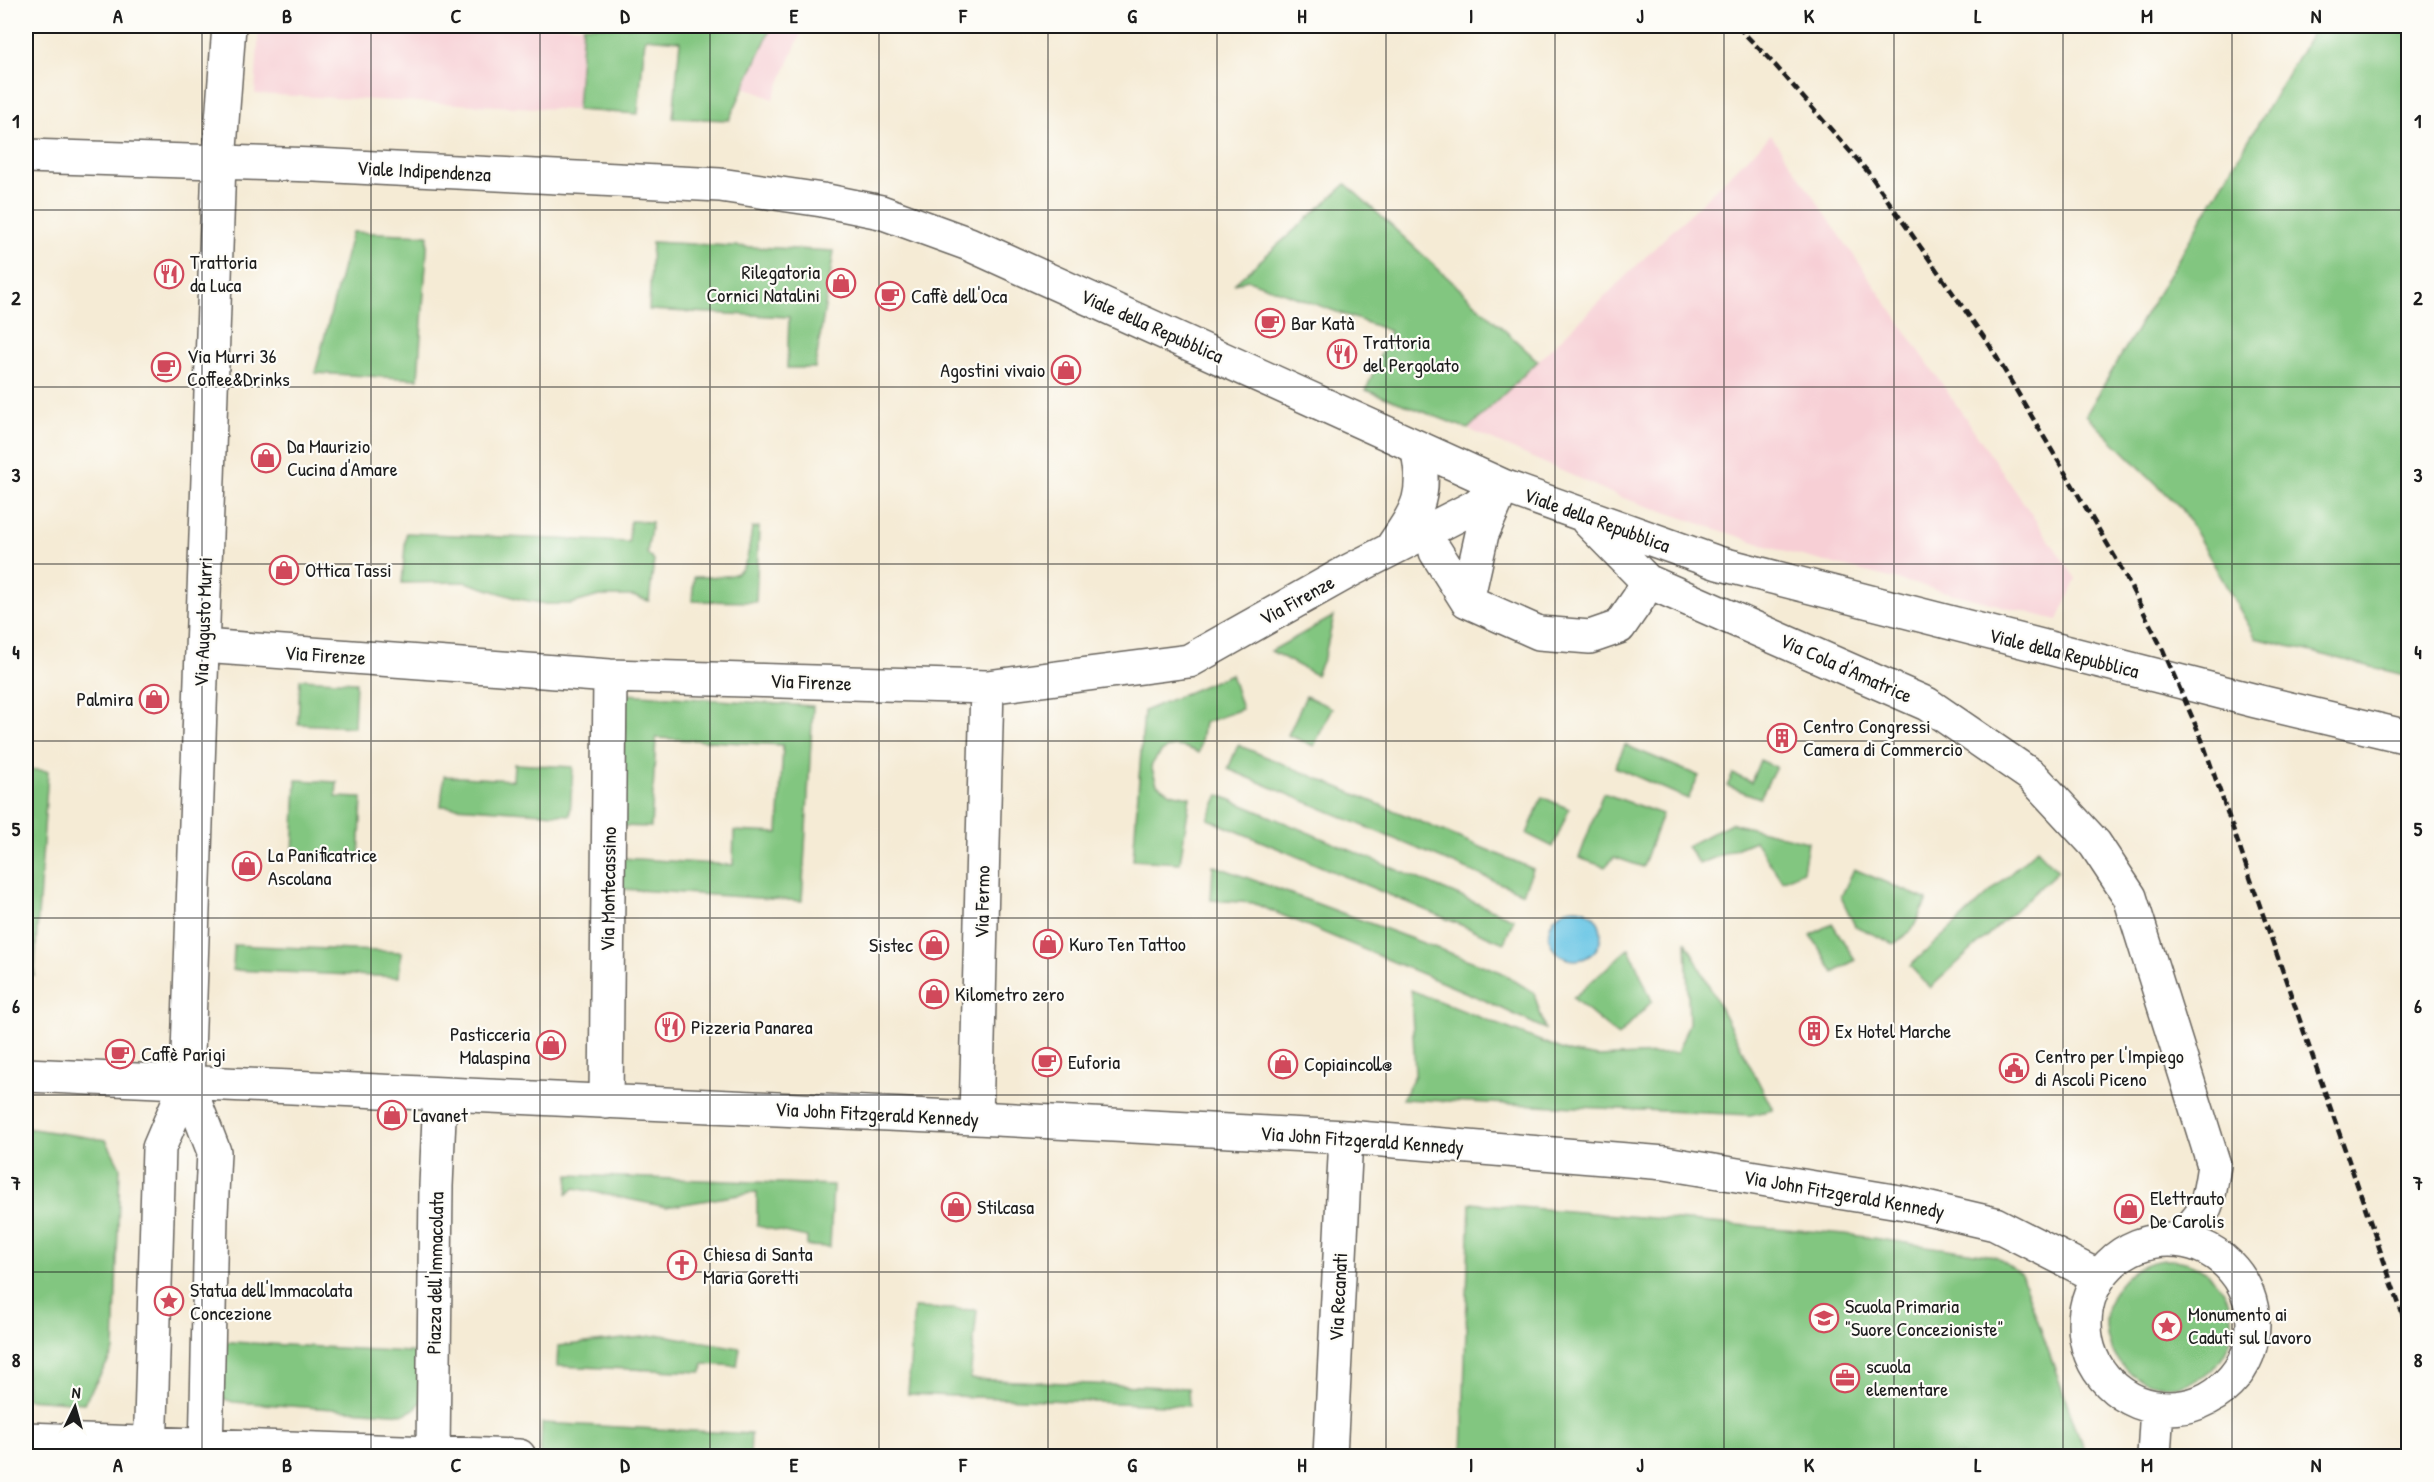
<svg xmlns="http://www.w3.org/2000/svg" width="2434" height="1482" font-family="'Patrick Hand',sans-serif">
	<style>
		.built { fill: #f7cfd5 }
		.green { fill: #82c680; stroke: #4f714e; stroke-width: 1.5 }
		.water { fill: #67c5e5; stroke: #427080; stroke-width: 1.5 }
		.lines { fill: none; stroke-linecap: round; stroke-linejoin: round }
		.minor-casing { stroke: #68645d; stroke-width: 36 }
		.minor { stroke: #fff; stroke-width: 33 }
		.rail { stroke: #1c1c1c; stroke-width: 4.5; stroke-dasharray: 9 4.5; stroke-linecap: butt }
		.grid { fill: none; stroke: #1c1c1c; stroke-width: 1.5; stroke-opacity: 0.55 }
		.labels { text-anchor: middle; stroke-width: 4.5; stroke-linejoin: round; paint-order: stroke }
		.street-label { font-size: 20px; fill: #1c1c1c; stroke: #fdfcf7 }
		.poi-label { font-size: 20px; fill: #1c1c1c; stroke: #fdfcf7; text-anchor: start }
		.neatline { fill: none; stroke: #1c1c1c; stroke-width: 2 }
		.grid-label { font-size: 20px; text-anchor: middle; font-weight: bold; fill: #1c1c1c }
	</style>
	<rect width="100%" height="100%" fill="#fdfcf7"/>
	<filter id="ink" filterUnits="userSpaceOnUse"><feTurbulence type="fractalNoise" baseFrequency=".0167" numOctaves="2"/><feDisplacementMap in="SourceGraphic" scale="12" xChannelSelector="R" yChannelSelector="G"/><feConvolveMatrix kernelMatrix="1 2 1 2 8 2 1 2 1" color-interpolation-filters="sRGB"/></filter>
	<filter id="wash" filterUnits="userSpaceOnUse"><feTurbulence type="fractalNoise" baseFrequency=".008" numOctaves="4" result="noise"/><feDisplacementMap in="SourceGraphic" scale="24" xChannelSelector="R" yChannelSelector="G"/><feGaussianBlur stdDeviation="1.35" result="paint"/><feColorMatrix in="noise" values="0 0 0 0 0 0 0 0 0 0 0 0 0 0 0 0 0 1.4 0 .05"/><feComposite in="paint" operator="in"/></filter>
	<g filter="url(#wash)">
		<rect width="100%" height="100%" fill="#f5ebd5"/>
		<!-- built -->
		<path class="built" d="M259 26H583L577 110 255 94Z
			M772 26H804L773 99 744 87Z
			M1771 135 2076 579 2058 620 1782 551 1620 497 1468 429Z"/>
		<!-- green -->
		<path class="green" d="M583 26H772L729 120 673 118 680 41 645 38 638 114 577 110Z
			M2316 26H2408V676L2256 638 2182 509 2086 415Z
			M1346 184 1538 361 1468 429 1366 390 1390 331 1248 280 1234 284Z
			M352 232 428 235 418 379 315 373Z
			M652 242 834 251 815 368H787L789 317 649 310Z
			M630 521 652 522 647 553 654 561 649 601 632 596H599L571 604H546L519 599 465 582 402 583 406 533 629 542Z
			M759 527 756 602 692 601 694 577C744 576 745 580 752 528Z
			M1334 616 1325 655 1316 675 1271 651Z
			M1231 674 1242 709 1204 723 1199 753C1176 742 1164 743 1151 766L1157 784 1170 793 1190 797 1180 863 1133 860 1144 711Z
			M300 679 356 682 354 727 298 724Z
			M625 694 813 706 802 901 622 889V858L733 865 734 831 778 833 783 745 656 738 651 827 619 826Z
			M1306 696 1332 708 1314 746 1288 735Z
			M1238 745 1533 869 1523 893 1228 769Z
			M1625 745 1699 776 1688 799 1615 767Z
			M1760 760 1776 767 1760 798 1727 786 1733 774 1751 782Z
			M514 764 573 767 570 815 441 806 444 776 513 780Z
			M26 769 48 771 34 975 26 971Z
			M296 780 337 782 336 797 362 798 359 858 293 856Z
			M1603 793 1662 814 1643 867 1614 857 1605 867 1579 858Z
			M1219 795 1514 919 1504 943 1208 819Z
			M1542 797 1569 809 1553 847 1527 834Z
			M1731 823 1808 842 1803 871 1782 881 1755 841 1699 864 1687 846Z
			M2037 849 2058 871 1930 988 1910 966Z
			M1213 865 1501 972 1534 993 1545 1029 1484 1000 1253 903 1211 900Z
			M1854 869 1927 900 1912 930 1894 944 1855 926 1841 897Z
			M1832 923 1855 960 1834 973 1811 935Z
			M1686 941 1773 1110 1750 1115 1402 1099 1415 1075 1411 990 1568 1052 1598 1057 1677 1053 1689 1023Z
			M234 945 401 952 399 977 233 970Z
			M1629 948 1652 1001 1618 1036 1573 998Z
			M26 1128 106 1140 120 1167 114 1351 84 1403 26 1399Z
			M569 1175 833 1185 830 1247 807 1246V1237L757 1226V1192L666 1207 575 1188 567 1194Z
			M1470 1203 1845 1234 1995 1256 2021 1274 2086 1456H1462Z
			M2106 1323a63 63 0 1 1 126 0a63 63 0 1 1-126 0Z
			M914 1308 977 1310 970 1379 1188 1388 1189 1406 908 1394Z
			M662 1335 740 1348 737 1366 703 1364 702 1372 557 1366 558 1346Z
			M213 1341 427 1353 424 1398 416 1408 405 1414 233 1402 212 1395Z
			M542 1423 751 1434 750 1456H540Z"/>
		<!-- water -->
		<path class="water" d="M1549 934a26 26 0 1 1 52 0a26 26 0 1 1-52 0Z"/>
	</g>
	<g filter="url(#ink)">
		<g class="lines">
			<!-- minor casing -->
			<g class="minor-casing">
				<path id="minor" d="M26 156 315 165 720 185 822 200 881 212 969 244 1503 486 1718 563 2256 701 2408 737
					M1503 486 1482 534 1467 601 1539 633 1590 637 1619 627 1639 598 1647 581
					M1588 521 1647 581 1927 704 2032 776 2095 844 2130 897 2214 1165C2208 1204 2208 1214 2177 1240
					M1390 550C1418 509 1428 497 1417 447
					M1436 552 1467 601
					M203 646 610 676 987 687 1189 661 1349 571 1474 507 1503 486
					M26 1075 976 1118 1346 1137 1665 1163 1905 1203 1995 1224 2099 1277
					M187 1082 214 1152 211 1214 206 1456
					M606 1102 610 676
					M976 1118 987 687
					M2085 1324a84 84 0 1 1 168 0a84 84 0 1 1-168 0Z
					M26 1439 519 1456
					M433 1453 436 1186 440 1094
					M150 1456 159 1148 187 1082 219 162 229 26
					M1330 1456 1346 1137
					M2154 1456 2157 1407"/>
			</g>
			<!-- minor -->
			<use href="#minor" class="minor"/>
			<!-- rail -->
			<path class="rail" d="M1737 26 1775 65 1868 172 1990 346 2118 562 2163 650 2202 740 2408 1330"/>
		</g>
	</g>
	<!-- grid -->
	<path class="grid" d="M202 26V1456M371 26V1456M540 26V1456M710 26V1456M879 26V1456M1048 26V1456M1217 26V1456M1386 26V1456M1555 26V1456M1724 26V1456M1894 26V1456M2063 26V1456M2232 26V1456M26 210H2408M26 387H2408M26 564H2408M26 741H2408M26 918H2408M26 1095H2408M26 1272H2408"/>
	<!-- icons -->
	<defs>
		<g id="restaurant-ring" transform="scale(1.5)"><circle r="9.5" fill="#fdfcf7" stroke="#d1495b" stroke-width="1.5"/><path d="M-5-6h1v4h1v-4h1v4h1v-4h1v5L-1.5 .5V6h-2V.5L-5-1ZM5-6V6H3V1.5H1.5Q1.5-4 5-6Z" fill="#d1495b"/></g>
		<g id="shop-ring" transform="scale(1.5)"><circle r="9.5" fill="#fdfcf7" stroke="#d1495b" stroke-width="1.5"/><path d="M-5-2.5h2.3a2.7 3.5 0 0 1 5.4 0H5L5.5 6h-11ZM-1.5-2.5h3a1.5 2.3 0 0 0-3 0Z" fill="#d1495b"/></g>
		<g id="cafe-ring" transform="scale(1.5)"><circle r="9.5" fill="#fdfcf7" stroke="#d1495b" stroke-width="1.5"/><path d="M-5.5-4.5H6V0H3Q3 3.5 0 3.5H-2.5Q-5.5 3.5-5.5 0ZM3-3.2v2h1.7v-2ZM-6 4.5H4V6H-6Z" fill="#d1495b"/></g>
		<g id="building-ring" transform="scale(1.5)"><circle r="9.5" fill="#fdfcf7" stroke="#d1495b" stroke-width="1.5"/><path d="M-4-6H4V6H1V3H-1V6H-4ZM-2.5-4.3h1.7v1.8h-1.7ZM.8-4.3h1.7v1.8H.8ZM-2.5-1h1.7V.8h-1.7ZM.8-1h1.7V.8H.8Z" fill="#d1495b"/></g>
		<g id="civic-ring" transform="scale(1.5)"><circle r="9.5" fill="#fdfcf7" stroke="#d1495b" stroke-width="1.5"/><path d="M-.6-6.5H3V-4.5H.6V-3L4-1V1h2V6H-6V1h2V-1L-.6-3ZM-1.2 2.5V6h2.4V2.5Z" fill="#d1495b"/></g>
		<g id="church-ring" transform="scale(1.5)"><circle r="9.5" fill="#fdfcf7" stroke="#d1495b" stroke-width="1.5"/><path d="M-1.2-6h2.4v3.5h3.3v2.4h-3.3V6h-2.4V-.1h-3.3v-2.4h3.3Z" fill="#d1495b"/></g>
		<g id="sight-ring" transform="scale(1.5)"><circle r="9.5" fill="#fdfcf7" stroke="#d1495b" stroke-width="1.5"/><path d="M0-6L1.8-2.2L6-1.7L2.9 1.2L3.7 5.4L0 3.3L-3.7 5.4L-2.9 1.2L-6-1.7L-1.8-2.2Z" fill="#d1495b"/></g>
		<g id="school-ring" transform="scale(1.5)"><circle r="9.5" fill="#fdfcf7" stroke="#d1495b" stroke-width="1.5"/><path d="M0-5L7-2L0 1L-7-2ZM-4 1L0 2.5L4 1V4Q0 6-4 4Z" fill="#d1495b"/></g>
		<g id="office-ring" transform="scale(1.5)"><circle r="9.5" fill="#fdfcf7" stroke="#d1495b" stroke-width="1.5"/><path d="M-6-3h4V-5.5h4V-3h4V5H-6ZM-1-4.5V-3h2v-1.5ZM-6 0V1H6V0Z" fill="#d1495b"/></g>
	</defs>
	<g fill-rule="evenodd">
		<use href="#restaurant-ring" x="169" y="274"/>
		<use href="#shop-ring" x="841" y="283"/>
		<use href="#cafe-ring" x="890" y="296"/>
		<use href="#cafe-ring" x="1270" y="323"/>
		<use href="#restaurant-ring" x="1342" y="354"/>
		<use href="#cafe-ring" x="166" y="367"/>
		<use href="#shop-ring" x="1066" y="370"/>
		<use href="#shop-ring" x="266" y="458"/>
		<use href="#shop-ring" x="284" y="570"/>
		<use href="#shop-ring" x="154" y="699"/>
		<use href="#building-ring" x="1782" y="738"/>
		<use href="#shop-ring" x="247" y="866"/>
		<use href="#shop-ring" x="1048" y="944"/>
		<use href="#shop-ring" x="934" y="945"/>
		<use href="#shop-ring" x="934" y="994"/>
		<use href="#restaurant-ring" x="670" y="1027"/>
		<use href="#building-ring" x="1814" y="1031"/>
		<use href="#shop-ring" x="551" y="1045"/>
		<use href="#cafe-ring" x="120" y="1054"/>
		<use href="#cafe-ring" x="1047" y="1062"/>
		<use href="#shop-ring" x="1283" y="1064"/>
		<use href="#civic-ring" x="2014" y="1068"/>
		<use href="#shop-ring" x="392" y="1115"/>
		<use href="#shop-ring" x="956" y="1207"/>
		<use href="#shop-ring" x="2129" y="1209"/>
		<use href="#church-ring" x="682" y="1265"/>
		<use href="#sight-ring" x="169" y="1301"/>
		<use href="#school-ring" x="1824" y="1318"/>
		<use href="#sight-ring" x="2167" y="1326"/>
		<use href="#office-ring" x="1845" y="1378"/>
	</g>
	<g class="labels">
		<!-- street labels -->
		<g class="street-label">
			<text transform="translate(424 171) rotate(3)" y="7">Viale Indipendenza</text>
			<text transform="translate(1152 326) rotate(24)" y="7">Viale della Repubblica</text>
			<text transform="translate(1597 520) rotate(20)" y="7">Viale della Repubblica</text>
			<text transform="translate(1297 600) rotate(-29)" y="7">Via Firenze</text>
			<text transform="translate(203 622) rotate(-88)" y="7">Via Augusto Murri</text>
			<text transform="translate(2064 653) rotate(14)" y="7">Viale della Repubblica</text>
			<text transform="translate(325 655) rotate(4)" y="7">Via Firenze</text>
			<text transform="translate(1846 668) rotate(24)" y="7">Via Cola d'Amatrice</text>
			<text transform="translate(811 682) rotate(2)" y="7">Via Firenze</text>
			<text transform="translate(608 889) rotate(-89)" y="7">Via Montecassino</text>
			<text transform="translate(982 902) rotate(-89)" y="7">Via Fermo</text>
			<text transform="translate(877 1114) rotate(3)" y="7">Via John Fitzgerald Kennedy</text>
			<text transform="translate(1362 1140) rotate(4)" y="7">Via John Fitzgerald Kennedy</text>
			<text transform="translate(1844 1194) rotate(10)" y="7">Via John Fitzgerald Kennedy</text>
			<text transform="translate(435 1273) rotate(-89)" y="7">Piazza dell'Immacolata</text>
			<text transform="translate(1338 1297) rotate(-87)" y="7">Via Recanati</text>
		</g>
		<!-- poi labels -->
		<g class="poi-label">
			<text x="190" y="269">Trattoria<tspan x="190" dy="23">da Luca</tspan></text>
			<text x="820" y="279" text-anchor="end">Rilegatoria<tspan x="820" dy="23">Cornici Natalini</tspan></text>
			<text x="911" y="303">Caffè dell'Oca</text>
			<text x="1291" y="330">Bar Katà</text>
			<text x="1363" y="349">Trattoria<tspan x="1363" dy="23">del Pergolato</tspan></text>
			<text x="187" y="363">Via Murri 36<tspan x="187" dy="23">Coffee&amp;Drinks</tspan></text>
			<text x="1045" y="377" text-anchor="end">Agostini vivaio</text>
			<text x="287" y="453">Da Maurizio<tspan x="287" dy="23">Cucina d'Amare</tspan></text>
			<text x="305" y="577">Ottica Tassi</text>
			<text x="133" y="706" text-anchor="end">Palmira</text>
			<text x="1803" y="733">Centro Congressi<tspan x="1803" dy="23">Camera di Commercio</tspan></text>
			<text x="268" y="862">La Panificatrice<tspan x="268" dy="23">Ascolana</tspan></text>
			<text x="1069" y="951">Kuro Ten Tattoo</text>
			<text x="913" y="952" text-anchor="end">Sistec</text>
			<text x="955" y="1001">Kilometro zero</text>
			<text x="691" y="1034">Pizzeria Panarea</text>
			<text x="1835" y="1038">Ex Hotel Marche</text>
			<text x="530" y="1041" text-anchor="end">Pasticceria<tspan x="530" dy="23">Malaspina</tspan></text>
			<text x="141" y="1061">Caffè Parigi</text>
			<text x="2035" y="1063">Centro per l'Impiego<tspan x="2035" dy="23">di Ascoli Piceno</tspan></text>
			<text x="1068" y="1069">Euforia</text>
			<text x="1304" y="1071">Copiaincoll@</text>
			<text x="413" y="1122">Lavanet</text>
			<text x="2150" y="1205">Elettrauto<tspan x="2150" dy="23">De Carolis</tspan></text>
			<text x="977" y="1214">Stilcasa</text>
			<text x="703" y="1261">Chiesa di Santa<tspan x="703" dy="23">Maria Goretti</tspan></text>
			<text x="190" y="1297">Statua dell'Immacolata<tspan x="190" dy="23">Concezione</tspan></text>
			<text x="1845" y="1313">Scuola Primaria<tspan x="1845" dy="23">"Suore Concezioniste"</tspan></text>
			<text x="2188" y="1321">Monumento ai<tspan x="2188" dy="23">Caduti sul Lavoro</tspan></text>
			<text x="1866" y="1373">scuola<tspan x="1866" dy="23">elementare</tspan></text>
		</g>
	</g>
	<!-- margin -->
	<rect width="2434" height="1482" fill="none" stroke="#fdfcf7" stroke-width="66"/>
	<!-- north arrow -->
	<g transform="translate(75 1407) rotate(5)" stroke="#fdfcf7" stroke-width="4.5" paint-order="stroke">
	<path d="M0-4.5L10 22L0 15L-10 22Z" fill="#1c1c1c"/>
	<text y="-9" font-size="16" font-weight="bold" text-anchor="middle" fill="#1c1c1c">N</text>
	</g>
	<rect x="33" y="33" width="2368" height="1416" class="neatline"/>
	<g class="grid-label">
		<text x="118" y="23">A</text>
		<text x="287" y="23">B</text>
		<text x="456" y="23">C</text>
		<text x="625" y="23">D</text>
		<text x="794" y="23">E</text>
		<text x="963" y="23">F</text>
		<text x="1132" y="23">G</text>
		<text x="1302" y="23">H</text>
		<text x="1471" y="23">I</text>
		<text x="1640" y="23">J</text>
		<text x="1809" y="23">K</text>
		<text x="1978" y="23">L</text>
		<text x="2147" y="23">M</text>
		<text x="2316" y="23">N</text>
		<text x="16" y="128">1</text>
		<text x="2418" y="128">1</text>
		<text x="16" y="305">2</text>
		<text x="2418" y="305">2</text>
		<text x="16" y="482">3</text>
		<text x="2418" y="482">3</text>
		<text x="16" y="659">4</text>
		<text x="2418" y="659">4</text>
		<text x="16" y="836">5</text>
		<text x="2418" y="836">5</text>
		<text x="16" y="1013">6</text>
		<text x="2418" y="1013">6</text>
		<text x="16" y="1190">7</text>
		<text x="2418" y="1190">7</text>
		<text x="16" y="1367">8</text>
		<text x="2418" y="1367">8</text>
		<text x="118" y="1472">A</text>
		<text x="287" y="1472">B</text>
		<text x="456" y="1472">C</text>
		<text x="625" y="1472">D</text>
		<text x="794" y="1472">E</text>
		<text x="963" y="1472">F</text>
		<text x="1132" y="1472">G</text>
		<text x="1302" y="1472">H</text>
		<text x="1471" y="1472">I</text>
		<text x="1640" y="1472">J</text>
		<text x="1809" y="1472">K</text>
		<text x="1978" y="1472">L</text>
		<text x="2147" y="1472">M</text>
		<text x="2316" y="1472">N</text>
	</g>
</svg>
